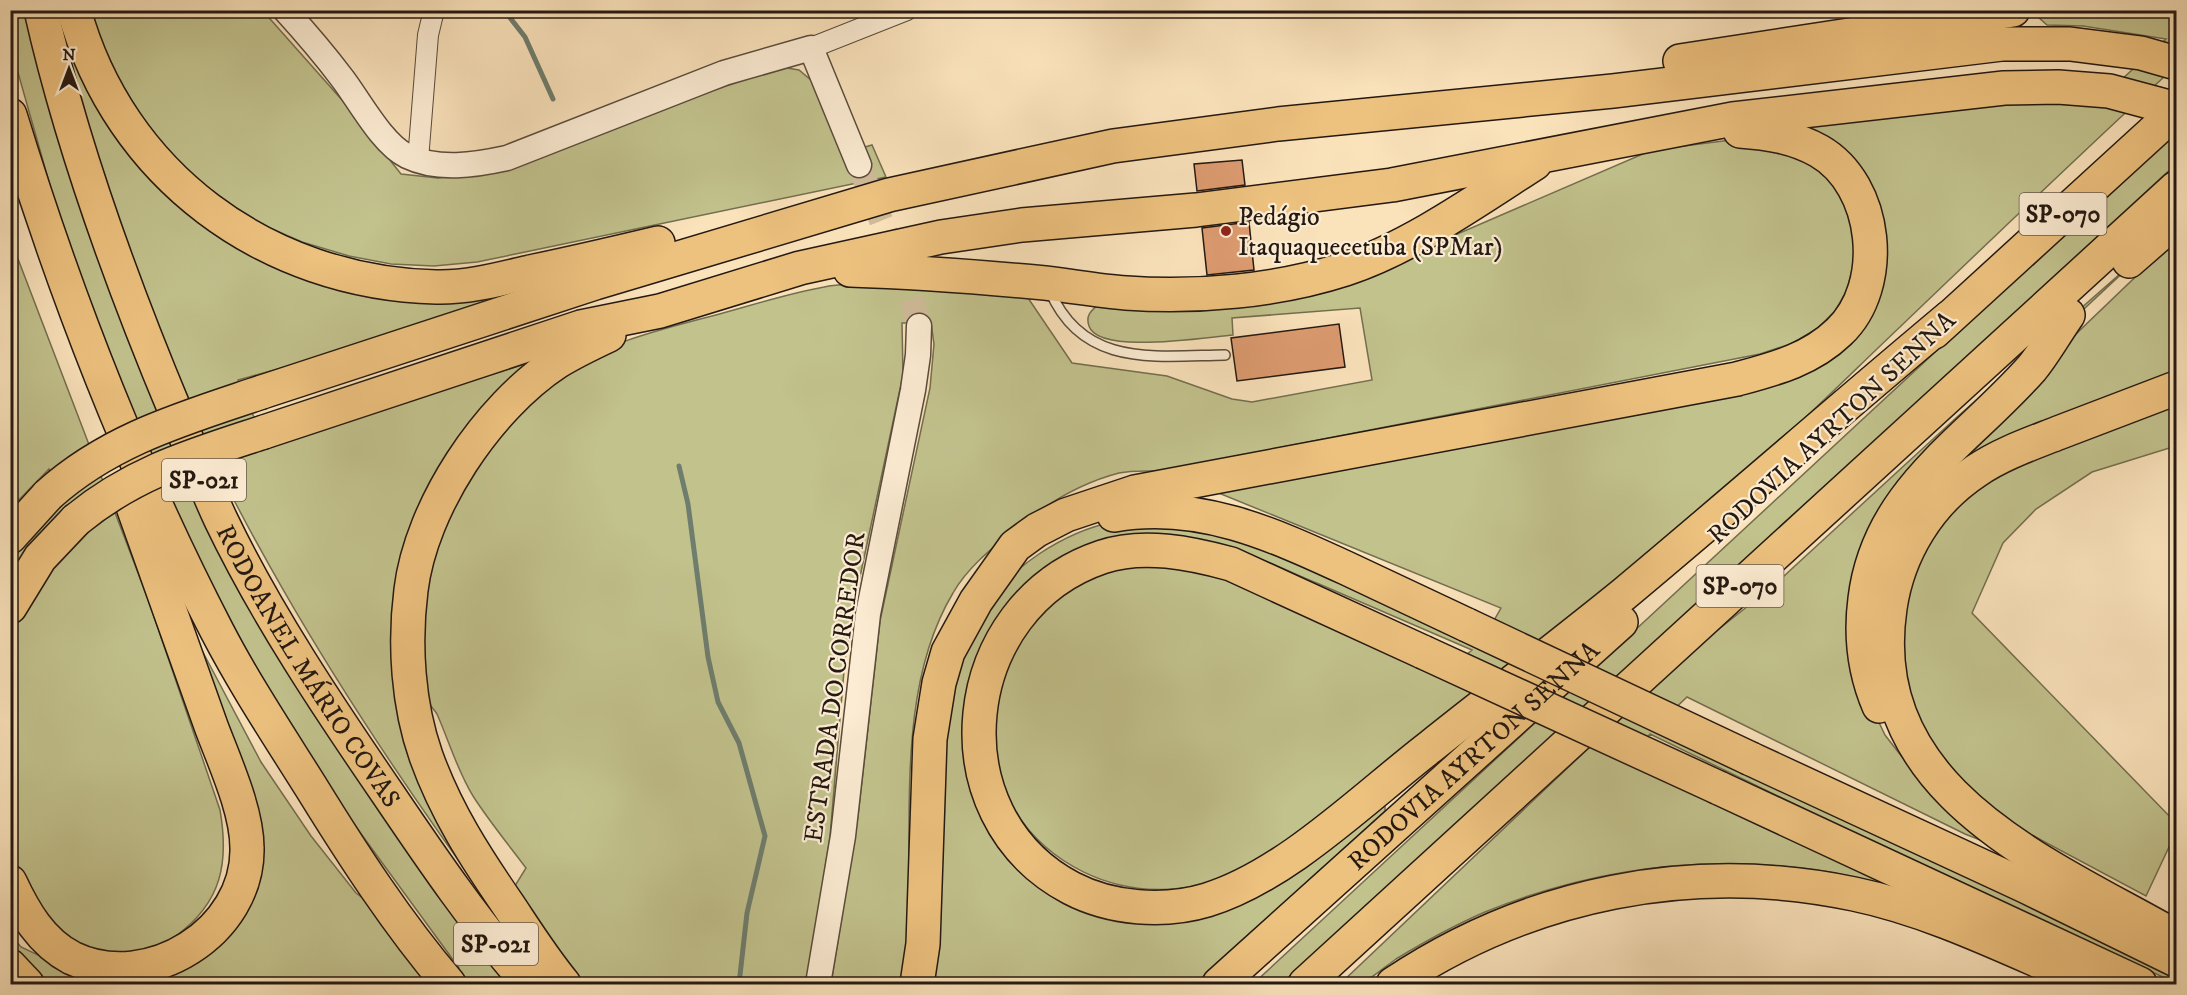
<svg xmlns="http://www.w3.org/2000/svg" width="2187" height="995" font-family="'IM FELL DW Pica',serif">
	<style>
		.green { fill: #c2c28d; stroke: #736e4f; stroke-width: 1.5 }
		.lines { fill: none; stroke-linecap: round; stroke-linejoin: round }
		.stream { stroke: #6e7d6d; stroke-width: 5 }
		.building { fill: #dd9b70; stroke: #241911; stroke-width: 1.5 }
		.tertiary-tunnel { stroke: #cfba99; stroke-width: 24; stroke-dasharray: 24 12; stroke-linecap: butt }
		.service-casing { stroke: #5a4b3c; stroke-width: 12 }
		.minor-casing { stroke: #5a4b3c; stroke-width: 22 }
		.tertiary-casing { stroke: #5a4b3c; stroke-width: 27 }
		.motorway-casing { stroke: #241911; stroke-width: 36 }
		.service { stroke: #fcecd3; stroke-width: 9 }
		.minor { stroke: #fcecd3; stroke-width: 20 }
		.tertiary { stroke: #fcecd3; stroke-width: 24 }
		.motorway { stroke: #edc17e; stroke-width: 33 }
		.motorway-bridge-casing { stroke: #241911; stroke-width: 36; stroke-linecap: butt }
		.motorway-bridge { stroke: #edc17e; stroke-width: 33 }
		.poi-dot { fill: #8f2418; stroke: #fcecd3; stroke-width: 2 }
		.labels { text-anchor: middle; stroke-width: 4.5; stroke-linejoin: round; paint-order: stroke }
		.shield { fill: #fcecd3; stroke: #65584b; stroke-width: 1.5 }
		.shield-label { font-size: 24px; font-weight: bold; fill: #241911 }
		.poi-label { font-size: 26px; fill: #241911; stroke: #fcecd3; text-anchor: start }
		.street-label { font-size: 26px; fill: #241911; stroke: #fcecd3 }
	</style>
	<rect width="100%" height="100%" fill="#fae2bb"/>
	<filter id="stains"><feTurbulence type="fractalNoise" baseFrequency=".00333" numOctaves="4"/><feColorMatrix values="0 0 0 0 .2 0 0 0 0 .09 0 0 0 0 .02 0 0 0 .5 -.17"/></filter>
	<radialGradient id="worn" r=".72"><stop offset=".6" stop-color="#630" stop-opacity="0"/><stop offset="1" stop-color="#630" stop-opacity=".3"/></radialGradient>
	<!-- green -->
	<path class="green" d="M2071 10 2176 11V66C2083 151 1992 239 1901 326 1864 361 1828 397 1791 431 1672 536 1549 637 1424 736 1365 782 1273 870 1201 885 1024 922 911 713 1054 595 1096 561 1143 552 1196 561 1219 565 1244 580 1266 590 1324 617 1383 647 1440 677L1472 650C1421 628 1370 606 1319 584 1271 564 1219 537 1166 536 1111 536 1059 554 1022 596 1012 608 999 621 992 635 912 794 1083 960 1242 890 1304 862 1374 801 1430 759L1385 802V811L1195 984H934C941 923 943 862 944 801 945 765 942 727 950 692 963 631 987 589 1039 554 1142 485 1236 527 1338 572 1387 593 1436 615 1485 636L1501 608 1199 485C1339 459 1480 433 1621 407 1662 399 1704 391 1745 381 1766 377 1792 372 1811 361 1857 334 1889 291 1885 236 1882 182 1845 147 1800 124L1974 100 2040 96 2099 100 2166 39 2083 26 2047 25 2038 17Z
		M10 11H28L80 182 184 475 220 551 311 710 419 865 479 945 498 915C343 704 205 482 117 234 94 168 78 100 64 32L71 35 92 86 116 127 147 164 186 202 268 260 326 282 423 301 506 296 587 279 511 305 238 380 266 445 576 348C555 361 536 376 516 389 507 395 497 400 490 407 403 500 375 640 418 759 437 812 471 862 500 910L526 868C508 844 489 821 473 796 457 770 449 741 437 714 434 709 430 706 428 701 411 656 420 585 436 540 456 482 495 418 546 382 595 346 653 331 712 316 749 306 786 294 824 287 841 283 860 285 877 284 927 283 974 283 1024 292L1072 363 1167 376 1232 399 1252 402 1372 380 1360 308 1232 318 1233 335C1206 337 1098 355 1089 326 1085 315 1092 310 1100 303L1168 307 1316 292 1330 289 1652 150 1731 140 1757 141 1805 155 1826 171 1842 189 1852 208 1858 246 1847 290 1835 311 1818 328 1793 343 1760 354 1160 471C1147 471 1132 470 1119 473 1080 483 1043 506 1013 531 991 549 967 568 953 593 887 703 920 860 903 984H831L858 816 880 621 930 388 934 344 931 323H902L903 375 857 591 845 659 830 837 807 984H454L459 968 329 790 250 657 166 498 112 367 53 196 11 48Z
		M87 11H263L342 100 401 174 438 178 478 172 781 67 799 70 812 81 844 153 872 145 886 177 477 262 434 266 391 264 349 256 302 242 256 222 217 199 185 172 123 99Z
		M2176 129V164C1879 436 1586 712 1289 984H1253C1562 700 1867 412 2176 129Z
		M10 238 148 599 220 810C229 862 222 902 177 935 167 943 153 952 140 954 123 957 103 954 85 955L11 893V554L24 536 64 496 49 469 11 508Z
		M2176 238V379L1939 491 1930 474Z
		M2145 252 1932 451 1865 693 1885 735 1930 793 1996 837 1985 842 1965 834 1687 697 1664 719 2176 959V983L1947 878 1650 734 1631 758 1970 907C1924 895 1876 880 1829 872 1711 853 1595 867 1485 912 1455 925 1424 942 1396 959 1387 965 1368 982 1359 984 1354 986 1346 984 1340 984L1657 683 1700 644 1772 587 1957 417Z
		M2176 398V446L2092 472 2036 509 2003 543 1972 613 2176 823V832L2146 896 2015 826 1984 801 1926 745 1895 651 1920 544 1977 480Z
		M197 641 261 762 311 836 356 893 375 907 439 984H46L11 949 10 934 21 947 78 974 131 978 246 906Z"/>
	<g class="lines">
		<!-- stream -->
		<path class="stream" d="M504 10 525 37 553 99
			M679 466 688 504 708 657 718 702 739 743 765 836 747 913 739 984"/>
	</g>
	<!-- building -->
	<path class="building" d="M1242 160 1245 185 1197 191 1194 164Z
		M1249 222 1254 270 1207 275 1202 228Z
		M1339 324 1345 367 1237 381 1231 338Z"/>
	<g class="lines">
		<!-- tertiary-tunnel -->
		<path class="tertiary-tunnel" d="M859 165 910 293 919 326"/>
		<!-- service casing -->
		<g class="service-casing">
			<path id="service" d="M1050 291C1083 368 1155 356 1225 355"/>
		</g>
		<!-- minor casing -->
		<g class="minor-casing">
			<path id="minor" d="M811 48 907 10
				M418 160 428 35 434 10"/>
		</g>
		<!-- tertiary casing -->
		<g class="tertiary-casing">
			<path id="tertiary" d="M285 10C305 32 324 54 342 78 359 100 382 144 407 156 438 171 475 165 507 158L724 73 811 48 859 165
				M818 984 843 836 868 614 913 390 918 355 919 326"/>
		</g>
		<!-- motorway casing -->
		<g class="motorway-casing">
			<g id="motorway">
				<path id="s1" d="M41 10C72 148 122 284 176 413 191 449 205 486 221 520 266 614 329 708 388 794 432 859 477 925 529 984"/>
				<path d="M74 10C119 175 266 283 436 287 467 288 500 279 530 272 573 263 616 253 658 243"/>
				<path d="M1680 61 2013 10"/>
				<path d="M10 115C64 292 132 467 217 631 245 685 279 736 311 787 353 855 397 923 449 984"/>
				<path d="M2129 261 2176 220"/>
				<path d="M850 270C915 272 980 277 1045 283 1072 286 1099 291 1126 293 1197 298 1277 291 1345 269 1408 249 1479 199 1535 163"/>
				<path d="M1934 332 2176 111"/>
				<path d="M2176 388C2137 403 2098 418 2058 433 2030 444 2001 454 1976 471 1929 502 1898 553 1890 608 1863 792 2047 863 2176 937"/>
				<path d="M262 392 595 283 889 195 1113 146 1278 124 1613 91 2002 44H2070L2141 53 2176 63"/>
				<path d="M264 432 581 327 660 311 800 268 941 237 1022 225 1196 210 1392 185 1733 119 2004 88 2058 87 2109 91 2176 109"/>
				<path d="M1114 515C1198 500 1272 534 1346 568 1387 587 1427 606 1467 625"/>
				<path d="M10 537 48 495"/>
				<path d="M10 607 40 558 76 520"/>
				<path d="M1423 652 1231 564C1191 553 1143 543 1102 557 956 606 933 815 1071 888 1111 909 1164 913 1207 900 1286 876 1365 797 1430 747 1494 696 1560 646 1624 594 1733 503 1840 409 1950 317"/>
				<path d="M1879 706C1864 671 1860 637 1865 599 1878 491 1966 443 2032 368 2045 352 2056 332 2068 315"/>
				<path d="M1751 759 2025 886 2176 960"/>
				<path d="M1719 788 2140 984"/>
				<path d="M10 882C24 912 41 942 72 958 149 995 249 931 247 848 247 810 224 761 211 726 183 647 155 569 127 490"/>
				<path d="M10 966 27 984"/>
				<path d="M564 984C544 960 527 933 509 906 476 858 446 812 426 756 408 705 404 644 411 590 421 507 487 408 557 362 573 352 592 343 609 335"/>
				<path d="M917 984 923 944 930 739 939 683 948 652 976 601 1015 546 1037 530 1066 515 1135 492 1737 379C1774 369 1810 360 1839 332 1888 286 1878 185 1819 151 1794 137 1768 133 1740 131"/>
				<path id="s2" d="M1219 984 1621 622"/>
				<path d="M1305 984 2176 188"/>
				<path d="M1393 984C1529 893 1692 860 1854 894 1936 911 2015 952 2092 984"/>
			</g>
		</g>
		<!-- service -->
		<use href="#service" class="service"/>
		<!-- minor -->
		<use href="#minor" class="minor"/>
		<!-- tertiary -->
		<use href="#tertiary" class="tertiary"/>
		<!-- motorway -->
		<use href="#motorway" class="motorway"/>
		<!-- motorway-bridge casing -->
		<g class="motorway-bridge-casing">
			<path id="motorway-bridge" d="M48 495C110 439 185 418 262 392
				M76 520C134 472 194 455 264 432
				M1467 625 1751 759
				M1423 652 1719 788"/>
		</g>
		<!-- motorway-bridge -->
		<use href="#motorway-bridge" class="motorway-bridge"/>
	</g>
	<!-- markers -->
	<circle class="poi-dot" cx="1226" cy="231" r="6"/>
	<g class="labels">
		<!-- shield labels -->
		<g class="shield">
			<rect x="2019.5" y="193" width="87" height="42" rx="4.5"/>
			<rect x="162" y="459" width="84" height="42" rx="4.5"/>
			<rect x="1696.5" y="565" width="87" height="42" rx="4.5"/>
			<rect x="454" y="923" width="84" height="42" rx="4.5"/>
		</g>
		<g class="shield-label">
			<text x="2063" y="222">SP-070</text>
			<text x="204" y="488">SP-021</text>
			<text x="1740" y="594">SP-070</text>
			<text x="496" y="952">SP-021</text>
		</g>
		<!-- poi labels -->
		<g class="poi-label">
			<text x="1238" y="225">Pedágio<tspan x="1238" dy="30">Itaquaquecetuba (SPMar)</tspan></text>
		</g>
		<!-- street labels -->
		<g class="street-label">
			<text transform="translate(1831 427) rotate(-43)" y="9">RODOVIA AYRTON SENNA</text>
			<text dy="9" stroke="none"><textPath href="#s1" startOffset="712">RODOANEL MÁRIO COVAS</textPath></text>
			<text transform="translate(834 687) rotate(-82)" y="9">ESTRADA DO CORREDOR</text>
			<text dy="9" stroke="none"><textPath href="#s2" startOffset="342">RODOVIA AYRTON SENNA</textPath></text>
		</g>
	</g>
	<!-- margin -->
	<rect width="2187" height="995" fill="none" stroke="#fae2bb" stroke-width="36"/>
	<rect x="12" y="12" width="2163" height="971" fill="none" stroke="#241911" stroke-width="3"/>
	<rect x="18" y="18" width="2151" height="959" fill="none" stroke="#241911" stroke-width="1.5"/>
	<!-- north arrow -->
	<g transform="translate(69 69)" stroke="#fcecd3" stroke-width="4.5" paint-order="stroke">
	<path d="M0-4.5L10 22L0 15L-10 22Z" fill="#241911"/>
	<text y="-9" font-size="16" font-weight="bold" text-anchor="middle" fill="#241911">N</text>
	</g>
	<rect width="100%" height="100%" filter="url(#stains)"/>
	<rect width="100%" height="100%" fill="url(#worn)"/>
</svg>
